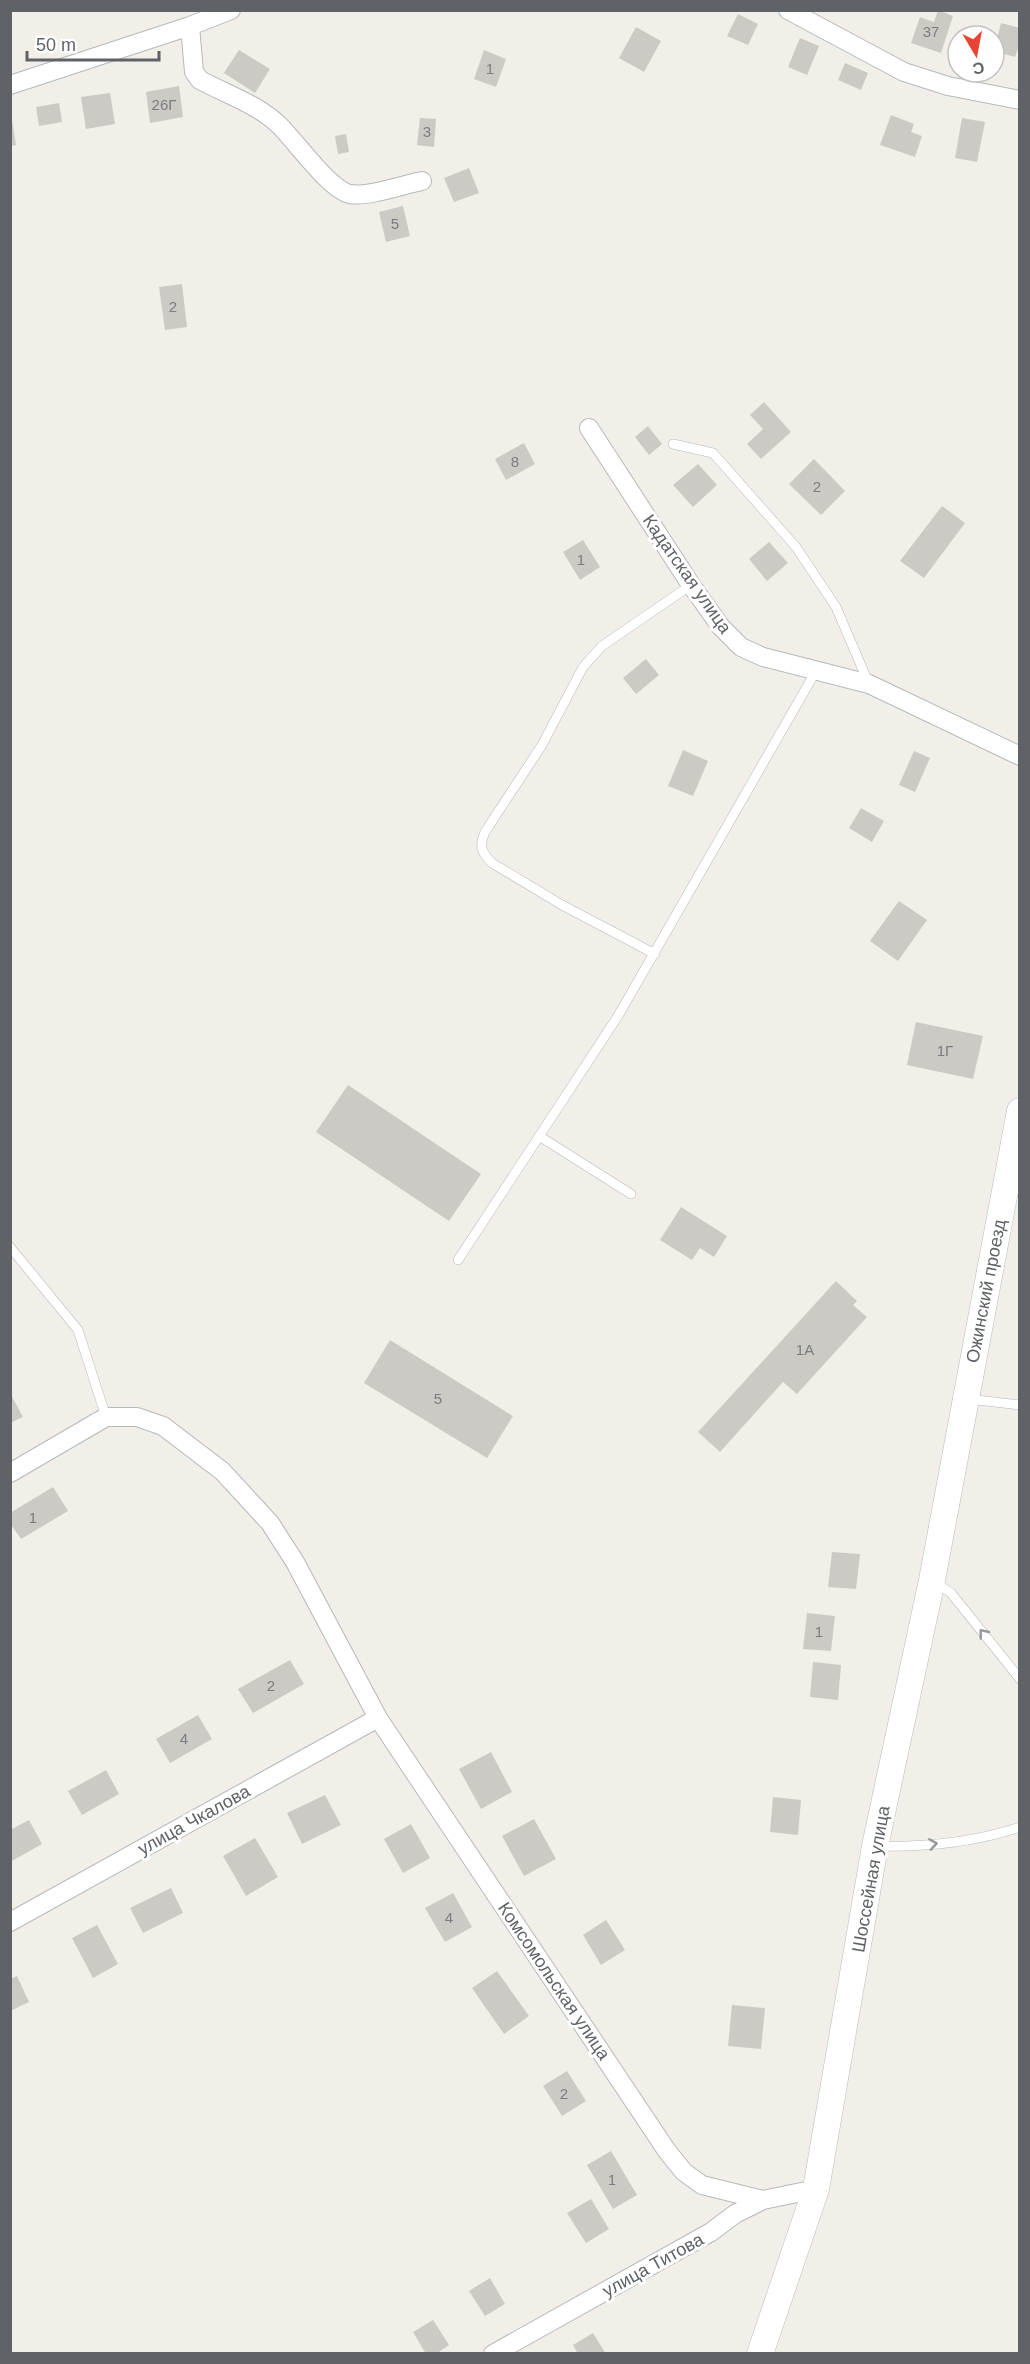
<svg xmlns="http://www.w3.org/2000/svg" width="1030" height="2364" font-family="Helvetica,sans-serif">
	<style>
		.building { fill: #cccac5 }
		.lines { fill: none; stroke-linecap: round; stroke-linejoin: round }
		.service-casing { stroke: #b5b8bc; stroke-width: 10 }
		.minor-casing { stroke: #b5b8bc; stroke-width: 20 }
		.secondary-casing { stroke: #b6babf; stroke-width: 27 }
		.service { stroke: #fff; stroke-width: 9 }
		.minor { stroke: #fff; stroke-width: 18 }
		.secondary { stroke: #fff; stroke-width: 26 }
		.oneway { stroke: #979a9d }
		.labels { text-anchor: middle; stroke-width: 6; stroke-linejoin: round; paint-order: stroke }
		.number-label { font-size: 15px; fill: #7a7d7f }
		.street-label { font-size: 18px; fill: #5f6368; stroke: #fff }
	</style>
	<rect width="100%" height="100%" fill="#f1efe8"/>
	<!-- building -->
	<path class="building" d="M938 10 953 16 941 53 911 43 920 17 934 22Z
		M738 14 758 24 748 45 727 36Z
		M1001 23 1020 28V43L1015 57 994 51Z
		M636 27 661 41 644 72 619 58Z
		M800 38 819 46 807 75 788 67Z
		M239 50 270 69 255 93 224 73Z
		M484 50 506 59 496 87 474 79Z
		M845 63 868 73 861 90 838 80Z
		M179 86 183 117 150 123 146 92Z
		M110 93 115 124 86 129 81 97Z
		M59 103 62 122 39 126 36 107Z
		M891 115 914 124 911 132 922 136 915 157 880 145Z
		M420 118 436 119 434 147 417 145Z
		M962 118 985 122 977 162 955 158Z
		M12 120 16 145 10 146V121Z
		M346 134 349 152 338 154 335 136Z
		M469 168 479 193 454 202 444 178Z
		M403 206 410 236 386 242 379 212Z
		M182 284 187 327 165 330 159 287Z
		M764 402 791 432 761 459 747 444 763 429 750 415Z
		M648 426 662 444 649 455 635 437Z
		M524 443 535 464 506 480 495 459Z
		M814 459 845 491 821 515 789 484Z
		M698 464 717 485 693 507 673 485Z
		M942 506 965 523 924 578 900 561Z
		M583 540 600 567 580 580 563 552Z
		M769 542 788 563 767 581 749 559Z
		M646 659 659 675 636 694 623 678Z
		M683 750 708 761 693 796 668 786Z
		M914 751 930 758 915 792 899 785Z
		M861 808 884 821 872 842 849 828Z
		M899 901 927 920 898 961 870 941Z
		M916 1022 983 1036 973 1079 907 1065Z
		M348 1085 481 1174 449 1221 316 1132Z
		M681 1207 727 1236 714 1257 700 1248 692 1260 660 1240Z
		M836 1281 857 1301 853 1305 867 1317 797 1394 783 1382 720 1452 698 1432Z
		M390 1340 513 1416 487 1458 364 1383Z
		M10 1393 23 1417 10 1423Z
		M53 1487 68 1511 21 1539 10 1523V1513Z
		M832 1552 860 1554 856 1589 828 1587Z
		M807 1613 835 1616 831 1651 803 1649Z
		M290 1660 304 1684 253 1713 238 1689Z
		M813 1662 841 1665 838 1700 810 1697Z
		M198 1715 212 1739 170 1763 156 1739Z
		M491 1752 512 1792 481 1809 459 1769Z
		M106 1770 119 1794 82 1815 68 1791Z
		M325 1795 341 1825 302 1844 287 1813Z
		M773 1797 801 1800 798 1835 770 1832Z
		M534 1819 556 1859 524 1876 502 1836Z
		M29 1820 42 1844 10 1862V1830Z
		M411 1824 430 1858 403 1873 384 1839Z
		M255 1838 278 1877 246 1896 223 1856Z
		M171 1888 183 1913 143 1933 130 1908Z
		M453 1893 472 1927 445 1942 425 1908Z
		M606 1920 625 1950 601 1965 583 1935Z
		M97 1925 118 1964 93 1978 72 1938Z
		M497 1971 529 2016 504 2034 472 1988Z
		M17 1976 29 2002 10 2011V1979Z
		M732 2005 765 2008 761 2049 728 2046Z
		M567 2071 586 2101 562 2116 543 2086Z
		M611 2151 637 2195 613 2209 587 2165Z
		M591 2199 609 2229 586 2243 567 2213Z
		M490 2278 505 2304 485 2316 469 2291Z
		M433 2320 449 2345 436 2354H426L413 2332Z
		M593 2333 606 2354H578L573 2345Z"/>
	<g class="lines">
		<!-- service casing -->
		<g class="service-casing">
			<path id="service" d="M673 444 713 453 796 547 836 607 869 684
				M655 954 562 905 492 863C481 852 479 846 485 832L542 745 583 667 602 646 691 585
				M539 1136 631 1194
				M10 1247 78 1330 106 1417
				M458 1260 618 1016 816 671
				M968 1399 1020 1405
				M935 1582 951 1593 1020 1679
				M878 1846C925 1847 975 1842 1020 1827"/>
		</g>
		<!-- minor casing -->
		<g class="minor-casing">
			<path id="minor" d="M788 10 904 72 948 86 1020 100
				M190 26 194 72 200 80C226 94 259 105 280 126 296 142 330 190 350 194 369 197 402 185 422 181
				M10 85 190 26 231 10
				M589 428 691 585 721 627 741 647 763 657 869 684 1020 756
				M10 1473 106 1417H137L163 1426 222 1471 270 1523 295 1562 378 1718 667 2151 684 2172 702 2185 763 2200
				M10 1922 378 1718
				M493 2354 711 2232 735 2214 763 2200 816 2189"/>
		</g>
		<!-- secondary casing -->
		<g class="secondary-casing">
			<path id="secondary" d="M760 2354 816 2189 875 1846 932 1580 1020 1111"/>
		</g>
		<!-- service -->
		<use href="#service" class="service"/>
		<!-- minor -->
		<use href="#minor" class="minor"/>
		<!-- secondary -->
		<use href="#secondary" class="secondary"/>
	</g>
	<!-- one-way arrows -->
	<defs><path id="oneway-chevron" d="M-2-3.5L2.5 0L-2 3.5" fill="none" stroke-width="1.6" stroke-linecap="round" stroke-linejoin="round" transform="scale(1.5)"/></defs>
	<g class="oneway">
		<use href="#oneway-chevron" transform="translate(983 1633) rotate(-129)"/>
		<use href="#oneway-chevron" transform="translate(933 1844) rotate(-9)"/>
	</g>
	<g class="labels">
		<!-- number labels -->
		<g class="number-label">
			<text x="931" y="37">37</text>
			<text x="490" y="74">1</text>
			<text x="164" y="110">26Г</text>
			<text x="427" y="137">3</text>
			<text x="395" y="229">5</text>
			<text x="173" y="312">2</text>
			<text x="515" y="467">8</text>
			<text x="817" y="492">2</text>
			<text x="581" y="565">1</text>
			<text x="945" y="1056">1Г</text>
			<text x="805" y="1355">1А</text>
			<text x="438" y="1404">5</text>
			<text x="33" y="1523">1</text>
			<text x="819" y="1637">1</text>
			<text x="271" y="1691">2</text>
			<text x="184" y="1744">4</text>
			<text x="449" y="1923">4</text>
			<text x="564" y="2099">2</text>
			<text x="612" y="2185">1</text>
		</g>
		<!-- street labels -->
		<g class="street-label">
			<text transform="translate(687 574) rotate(55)" y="6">Кадатская улица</text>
			<text transform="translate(986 1291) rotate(-79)" y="6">Ожинский проезд</text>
			<text transform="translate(194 1820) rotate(-29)" y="6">улица Чкалова</text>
			<text transform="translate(871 1879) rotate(-80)" y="6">Шоссейная улица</text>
			<text transform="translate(554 1981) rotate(56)" y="6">Комсомольская улица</text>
			<text transform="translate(653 2265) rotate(-29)" y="6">улица Титова</text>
		</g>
	</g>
	<!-- border -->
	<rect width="1030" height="2364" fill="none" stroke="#5f6368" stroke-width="24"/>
	<!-- north arrow -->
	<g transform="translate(976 54) rotate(170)"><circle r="28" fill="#ffffff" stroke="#bfc1c3" stroke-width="1.5"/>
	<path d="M0-4.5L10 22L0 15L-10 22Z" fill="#ea4335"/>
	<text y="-9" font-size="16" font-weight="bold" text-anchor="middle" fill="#5f6368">С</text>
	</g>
	<!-- scale -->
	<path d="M27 51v9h132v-9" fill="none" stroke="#5f6368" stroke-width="3"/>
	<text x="36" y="51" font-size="18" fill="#5f6368" stroke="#ffffff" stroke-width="4.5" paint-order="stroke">50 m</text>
</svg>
